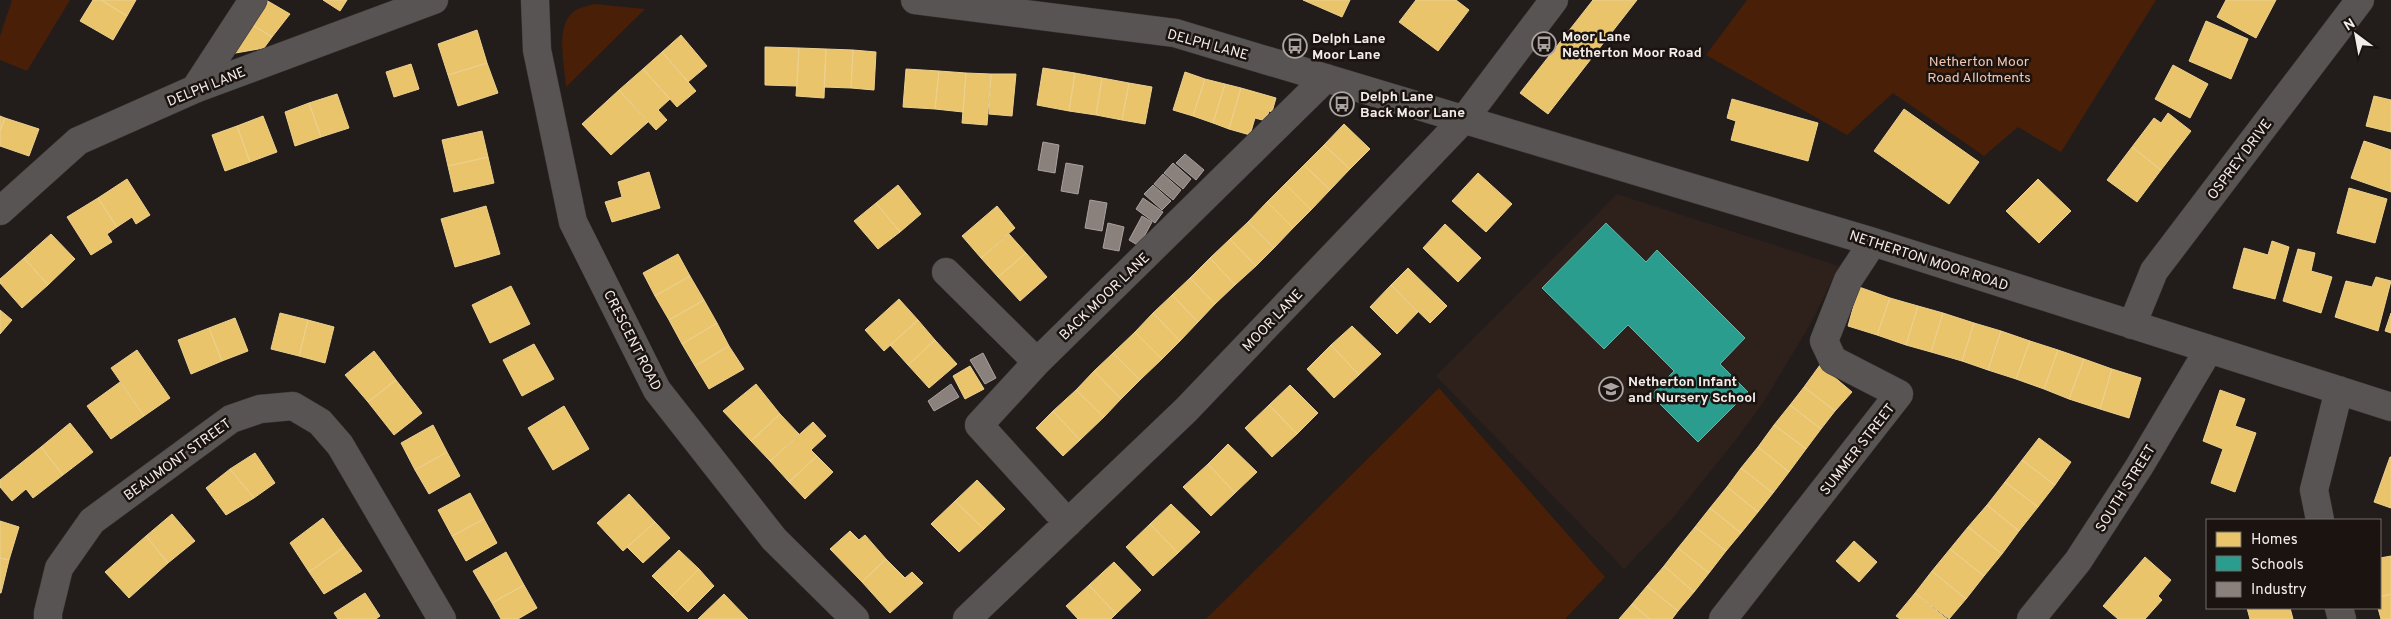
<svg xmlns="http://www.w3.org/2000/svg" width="2391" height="619" font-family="Overpass,sans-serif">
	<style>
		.built { fill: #2e201b }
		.green { fill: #491f07 }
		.homes { fill: #e9c46a; stroke: #ecd090 }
		.schools { fill: #2a9d8f; stroke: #66b5aa }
		.industry { fill: #8a817c; stroke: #a9a19d }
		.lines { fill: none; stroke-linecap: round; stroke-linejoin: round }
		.minor-casing { stroke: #3d3837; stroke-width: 29 }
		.minor { stroke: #585453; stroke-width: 28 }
		.labels { text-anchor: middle; stroke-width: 5; stroke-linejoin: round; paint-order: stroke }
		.poi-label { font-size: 14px; font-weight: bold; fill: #f2ecea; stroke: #1b130f; text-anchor: start }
		.street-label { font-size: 14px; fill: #f2ecea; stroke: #1b130f }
		.park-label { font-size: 14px; fill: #f1c4b0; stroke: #1b130f }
	</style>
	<rect width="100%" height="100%" fill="#221d1b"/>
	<!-- built -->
	<path class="built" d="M1617 194 1839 266 1811 323 1763 403 1735 441 1672 519 1624 569 1436 376Z"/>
	<!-- green -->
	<path class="green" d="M12 0H70L27 71 0 60V36Z
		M1747 0H2156L2061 152 2018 127 1984 156 1893 93 1847 135 1706 55Z
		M594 4 645 9 566 87C565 67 555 29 572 13 577 8 587 6 594 4Z
		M1439 388 1605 577 1565 619H1206Z"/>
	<!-- homes -->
	<path class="homes" d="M93 0H101L127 16 113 40 80 21Z
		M101 0H136L127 16Z
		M266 0 290 14 272 37 251 24Z
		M323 0H347L340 11Z
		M1303 0H1350L1342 17Z
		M1416 0H1456L1469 10 1438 51 1399 22Z
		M1593 0H1637L1548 114 1520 93Z
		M2226 0H2276L2256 38 2217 17Z
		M2206 21 2248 39 2231 79 2189 61Z
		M251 24 272 37 264 48 230 54Z
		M477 30 487 63 448 75 438 44Z
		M681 35 707 66 688 82 662 52Z
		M765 47 799 48 797 86 765 85Z
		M799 48 826 49 824 98 796 96Z
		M826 49 853 50 851 88 824 87Z
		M853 50 876 52 874 90 851 88Z
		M662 52 696 91 677 107 643 69Z
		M487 63 498 93 458 106 448 75Z
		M411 64 419 89 394 97 386 72Z
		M2173 65 2208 84 2190 118 2155 99Z
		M1043 68 1075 73 1069 111 1037 105Z
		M643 69 670 99 658 110 667 120 656 130 619 90Z
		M906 69 939 71 935 109 903 107Z
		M939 71 966 73 963 112 935 109Z
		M1185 72 1205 79 1193 116 1173 110Z
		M966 73 991 74 987 125 962 123Z
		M1075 73 1102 78 1096 115 1069 111Z
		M991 74H1016L1012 116 989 114Z
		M1102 78 1129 83 1122 120 1096 115Z
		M1205 79 1225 84 1213 123 1193 116Z
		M1129 83 1152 87 1145 124 1122 120Z
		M1225 84 1241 88 1229 129 1213 123Z
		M1241 88 1276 98 1272 112 1269 111 1266 121 1255 118 1250 135 1229 129Z
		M619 90 648 122 611 155 582 124Z
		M337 94 349 128 321 137 309 103Z
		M2374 96 2391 100V132L2366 126Z
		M1732 99 1818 123 1808 161 1731 140 1736 121 1727 118Z
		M309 103 321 137 295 146 285 112Z
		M1904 109 1979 162 1949 204 1874 151Z
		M2168 113 2191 131 2161 170 2132 147 2154 118 2161 123Z
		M0 116 5 118 0 131Z
		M263 116 277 152 250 162 237 126Z
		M5 118 39 129 29 156 0 146V131Z
		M1344 124 1370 149 1350 169 1324 145Z
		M237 126 250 162 225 171 212 135Z
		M482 131 488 157 448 166 442 140Z
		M2364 141 2391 150V192L2351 178Z
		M1324 145 1350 169 1330 190 1304 165Z
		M2132 147 2161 170 2137 202 2107 180Z
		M488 157 494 183 454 192 448 166Z
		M1304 165 1330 190 1311 210 1285 184Z
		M649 172 660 208 612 222 605 202 622 197 618 182Z
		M1478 173 1512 204 1486 232 1452 201Z
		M127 179 150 215 136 224 132 217 117 227 98 198Z
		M2038 179 2071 211 2039 243 2006 211Z
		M1285 184 1311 210 1293 228 1267 202Z
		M898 185 921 214 900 232 876 203Z
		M2349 188 2387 199 2375 243 2337 233Z
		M98 198 117 227 107 234 112 242 91 255 67 217Z
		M1267 202 1293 228 1274 248 1248 222Z
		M876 203 900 232 878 249 854 221Z
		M486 206 500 254 455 267 441 219Z
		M997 206 1015 228 981 258 962 236Z
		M1248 222 1274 248 1256 266 1230 239Z
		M1445 224 1481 258 1458 282 1423 248Z
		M51 234 75 259 48 285 24 258Z
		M1009 234 1026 253 998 277 981 258Z
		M1230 239 1256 266 1235 285 1210 258Z
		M2272 241 2289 247 2275 299 2233 288 2244 248 2268 255Z
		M2298 249 2315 253 2311 271 2332 277 2321 313 2283 301Z
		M1026 253 1047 277 1020 301 998 277Z
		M678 254 690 276 655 296 643 273Z
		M24 258 48 285 22 308 0 283V279Z
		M1210 258 1235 285 1215 304 1190 278Z
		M1408 268 1447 306 1430 323 1391 285Z
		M690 276 704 300 669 320 655 296Z
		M2376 277 2391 281 2378 331 2335 317 2346 281 2372 287Z
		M1190 278 1215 304 1198 322 1172 295Z
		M1391 285 1418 312 1397 334 1370 307Z
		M511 286 530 324 490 343 472 305Z
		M1859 287 1890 298 1877 335 1848 326Z
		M1172 295 1198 322 1180 341 1153 313Z
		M1890 298 1918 306 1906 345 1877 335Z
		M899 299 918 320 884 351 865 330Z
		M704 300 717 323 682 344 669 320Z
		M1918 306 1943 313 1931 352 1906 345Z
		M0 310 12 320 0 334Z
		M280 313 308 320 299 356 271 349Z
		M1153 313 1180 341 1162 359 1135 332Z
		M1943 313 1974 323 1962 361 1931 352Z
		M2391 313V333L2385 331Z
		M235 318 248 351 222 361 209 328Z
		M308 320 334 327 325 363 299 356Z
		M918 320 935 340 908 365 890 345Z
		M717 323 729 346 695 366 682 344Z
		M1974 323 2001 331 1988 370 1962 361Z
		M1352 326 1381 354 1359 375 1331 345Z
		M209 328 222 361 191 374 178 340Z
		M2001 331 2030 341 2016 379 1988 370Z
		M1135 332 1162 359 1140 380 1113 353Z
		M935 340 957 364 929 388 908 365Z
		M2030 341 2058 350 2044 389 2016 379Z
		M534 344 554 379 522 396 503 360Z
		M1331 345 1359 375 1334 398 1307 369Z
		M729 346 744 369 709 389 695 366Z
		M137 350 170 398 144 416 111 368Z
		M2058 350 2084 359 2069 399 2044 389Z
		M374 351 396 380 368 402 345 375Z
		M1113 353 1140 380 1121 399 1094 371Z
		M2084 359 2112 369 2100 409 2069 399Z
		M1820 365 1852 392 1835 411 1804 387Z
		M970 366 984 389 965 399 953 376Z
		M2112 369 2141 378 2129 418 2100 409Z
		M1094 371 1121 399 1104 417 1076 390Z
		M396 380 422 413 394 435 368 402Z
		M120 382 144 416 111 439 87 406Z
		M756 384 780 414 751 441 723 411Z
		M1290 385 1318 413 1297 434 1269 405Z
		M1804 387 1835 411 1821 429 1790 405Z
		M1076 390 1104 417 1080 440 1053 411Z
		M2220 390 2245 399 2235 426 2256 433 2235 492 2211 483 2223 449 2203 441Z
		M1269 405 1297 434 1272 457 1245 428Z
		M1790 405 1821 429 1806 449 1774 425Z
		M564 406 589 449 553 470 528 428Z
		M1053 411 1080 440 1063 456 1036 428Z
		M780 414 799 434 770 461 751 441Z
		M813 422 826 436 811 450 817 456 789 482 770 461Z
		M70 423 93 452 63 475 41 447Z
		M433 425 447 452 415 470 401 443Z
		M1774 425 1806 449 1789 472 1758 447Z
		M2039 438 2071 462 2055 485 2022 460Z
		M1228 444 1257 472 1235 493 1208 464Z
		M41 447 63 475 33 498 26 489 12 501 0 487V480Z
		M1758 447 1789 472 1773 493 1741 468Z
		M447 452 460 476 429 494 415 470Z
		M255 453 275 483 254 498 230 469Z
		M817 456 833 472 805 499 789 482Z
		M2390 457H2391V508L2374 502Z
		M2022 460 2055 485 2038 507 2005 482Z
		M1208 464 1235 493 1211 516 1183 487Z
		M1741 468 1773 493 1758 512 1727 487Z
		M230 469 254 498 226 515 206 488Z
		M977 480 1005 509 984 529 955 501Z
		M2005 482 2038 507 2019 531 1987 505Z
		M1727 487 1758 512 1741 533 1710 508Z
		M470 493 484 519 452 536 438 510Z
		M629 494 655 522 623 551 597 523Z
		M955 501 984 529 959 552 931 524Z
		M1171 504 1200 532 1178 553 1150 524Z
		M1987 505 2019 531 2002 554 1968 527Z
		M1710 508 1741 533 1726 551 1695 527Z
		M172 514 195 541 168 563 146 536Z
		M323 518 344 547 309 572 290 543Z
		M484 519 497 543 466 561 452 536Z
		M0 521 19 527 9 560 0 558Z
		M655 522 670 538 643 563 627 547Z
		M1150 524 1178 553 1153 576 1126 547Z
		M1695 527 1726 551 1709 573 1678 548Z
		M1968 527 2002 554 1984 576 1950 549Z
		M850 531 859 540 865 535 886 559 862 582 830 549Z
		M146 536 168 563 129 598 105 572Z
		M1854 541 1877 562 1859 582 1836 561Z
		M344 547 362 571 324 594 309 572Z
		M1678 548 1709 573 1694 592 1664 566Z
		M1950 549 1984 576 1966 599 1932 571Z
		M679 550 699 569 672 596 652 576Z
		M506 552 524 585 492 603 473 571Z
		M2391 556V594L2380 597V558Z
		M2145 557 2171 580 2158 596 2162 600 2145 619H2118L2103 606Z
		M0 558 9 560 1 593H0Z
		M886 559 905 578 912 572 923 583 890 613 862 582Z
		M1114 562 1141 590 1116 614 1089 585Z
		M1664 566 1694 592 1678 611 1647 586Z
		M699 569 714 586 688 612 672 596Z
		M1932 571 1966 599 1949 619 1915 593Z
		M524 585 537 608 518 619H501L492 603Z
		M1089 585 1116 614 1111 619H1078L1066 606Z
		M1647 586 1678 611 1672 619H1650L1632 604Z
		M365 593 380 616 376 619H338L334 613Z
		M1915 593 1947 619H1900L1896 616Z
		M724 594 748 619H698Z
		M2391 594V619H2381L2378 608 2380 597Z
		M1632 604 1650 619H1619Z
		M2247 608H2290L2293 619H2250Z"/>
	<!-- schools -->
	<path class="schools" d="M1606 223 1646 262 1657 250 1745 338 1720 364 1748 392 1698 442 1651 395 1674 371 1628 325 1604 349 1542 288Z"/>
	<!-- industry -->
	<path class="industry" d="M1043 142 1059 145 1055 173 1038 170Z
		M1185 154 1204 170 1196 180 1176 163Z
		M1066 163 1083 166 1078 194 1061 191Z
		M1173 163 1191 179 1183 189 1164 173Z
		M1163 174 1181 190 1173 200 1154 184Z
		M1153 185 1171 201 1162 210 1144 194Z
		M1143 198 1163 212 1155 223 1136 209Z
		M1090 200 1107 203 1102 231 1085 228Z
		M1142 216 1152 222 1139 246 1129 240Z
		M1108 223 1124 227 1119 251 1103 248Z
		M983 353 996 378 985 384 970 360Z
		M951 384 959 397 934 411 928 401Z"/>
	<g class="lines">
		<!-- minor casing -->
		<g class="minor-casing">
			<path id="minor" d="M535 0 537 50 573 222 657 390 774 539 855 619
				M915 0 1175 33 1873 242 2391 407
				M195 89 253 0
				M0 211 78 141 195 89 434 0
				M946 272 1037 362
				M2132 325 2154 271 2360 0
				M2320 520 2314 490 2339 390
				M1068 523 979 425 1037 362 1326 78
				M2339 608 2342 619
				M48 619V613L59 568 92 521 231 419 260 409 293 406 320 422 340 445 442 619
				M967 619 1186 410 1465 118 1554 0
				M1723 619 1899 394 1833 360 1824 341 1848 280 1873 242
				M2031 619 2078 561 2139 467 2209 349"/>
		</g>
		<!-- minor -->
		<use href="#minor" class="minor"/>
	</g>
	<!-- icons -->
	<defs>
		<g id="bus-ring" transform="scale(1.25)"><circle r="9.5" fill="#1b130f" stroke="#a9a4a2" stroke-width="1.5"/><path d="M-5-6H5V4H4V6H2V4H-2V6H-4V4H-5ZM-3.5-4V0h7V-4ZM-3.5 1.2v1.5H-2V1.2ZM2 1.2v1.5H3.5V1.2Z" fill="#a9a4a2"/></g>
		<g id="school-ring" transform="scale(1.25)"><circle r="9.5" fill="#1b130f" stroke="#a9a4a2" stroke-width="1.5"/><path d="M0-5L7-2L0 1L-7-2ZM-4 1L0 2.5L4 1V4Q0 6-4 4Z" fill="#a9a4a2"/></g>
	</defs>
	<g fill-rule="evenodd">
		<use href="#bus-ring" x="1544" y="44"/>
		<use href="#bus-ring" x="1295" y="46"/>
		<use href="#bus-ring" x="1342" y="104"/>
		<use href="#school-ring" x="1611" y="389"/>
	</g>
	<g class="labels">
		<!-- poi labels -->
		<g class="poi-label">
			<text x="1562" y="41">Moor Lane<tspan x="1562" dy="16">Netherton Moor Road</tspan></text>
			<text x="1312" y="43">Delph Lane<tspan x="1312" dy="16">Moor Lane</tspan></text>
			<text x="1360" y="101">Delph Lane<tspan x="1360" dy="16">Back Moor Lane</tspan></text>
			<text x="1628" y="386">Netherton Infant<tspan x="1628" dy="16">and Nursery School</tspan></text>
		</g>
		<!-- street labels -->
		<g class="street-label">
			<text transform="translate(1208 44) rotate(15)" y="5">DELPH LANE</text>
			<text transform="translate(206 86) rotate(-22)" y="5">DELPH LANE</text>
			<text transform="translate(2239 159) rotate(-53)" y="5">OSPREY DRIVE</text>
			<text transform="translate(1929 260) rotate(18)" y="5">NETHERTON MOOR ROAD</text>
			<text transform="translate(1104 296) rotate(-44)" y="5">BACK MOOR LANE</text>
			<text transform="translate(1272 320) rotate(-46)" y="5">MOOR LANE</text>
			<text transform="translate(633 340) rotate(63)" y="5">CRESCENT ROAD</text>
			<text transform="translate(1857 449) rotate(-52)" y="5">SUMMER STREET</text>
			<text transform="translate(177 459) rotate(-36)" y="5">BEAUMONT STREET</text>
			<text transform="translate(2125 488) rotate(-58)" y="5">SOUTH STREET</text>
		</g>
		<!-- park labels -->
		<g class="park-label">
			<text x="1979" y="66">Netherton Moor<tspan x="1979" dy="16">Road Allotments</tspan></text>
		</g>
	</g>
	<!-- legend -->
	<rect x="2206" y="519" width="175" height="90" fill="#1b130f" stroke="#716a67"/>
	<rect x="2216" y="532" width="25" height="15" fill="#e9c46a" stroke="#716a67"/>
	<text x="2251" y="544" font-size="15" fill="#f2ecea">Homes</text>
	<rect x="2216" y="556" width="25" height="15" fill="#2a9d8f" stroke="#716a67"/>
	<text x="2251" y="569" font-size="15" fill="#f2ecea">Schools</text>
	<rect x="2216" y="582" width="25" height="15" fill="#8a817c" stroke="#716a67"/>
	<text x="2251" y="594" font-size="15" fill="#f2ecea">Industry</text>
	<!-- north arrow -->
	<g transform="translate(2356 35) rotate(328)" stroke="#1b130f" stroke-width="4" paint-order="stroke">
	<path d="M0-4L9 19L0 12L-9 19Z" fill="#f2ecea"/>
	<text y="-8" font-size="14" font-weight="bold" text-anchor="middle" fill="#f2ecea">N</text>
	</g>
</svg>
